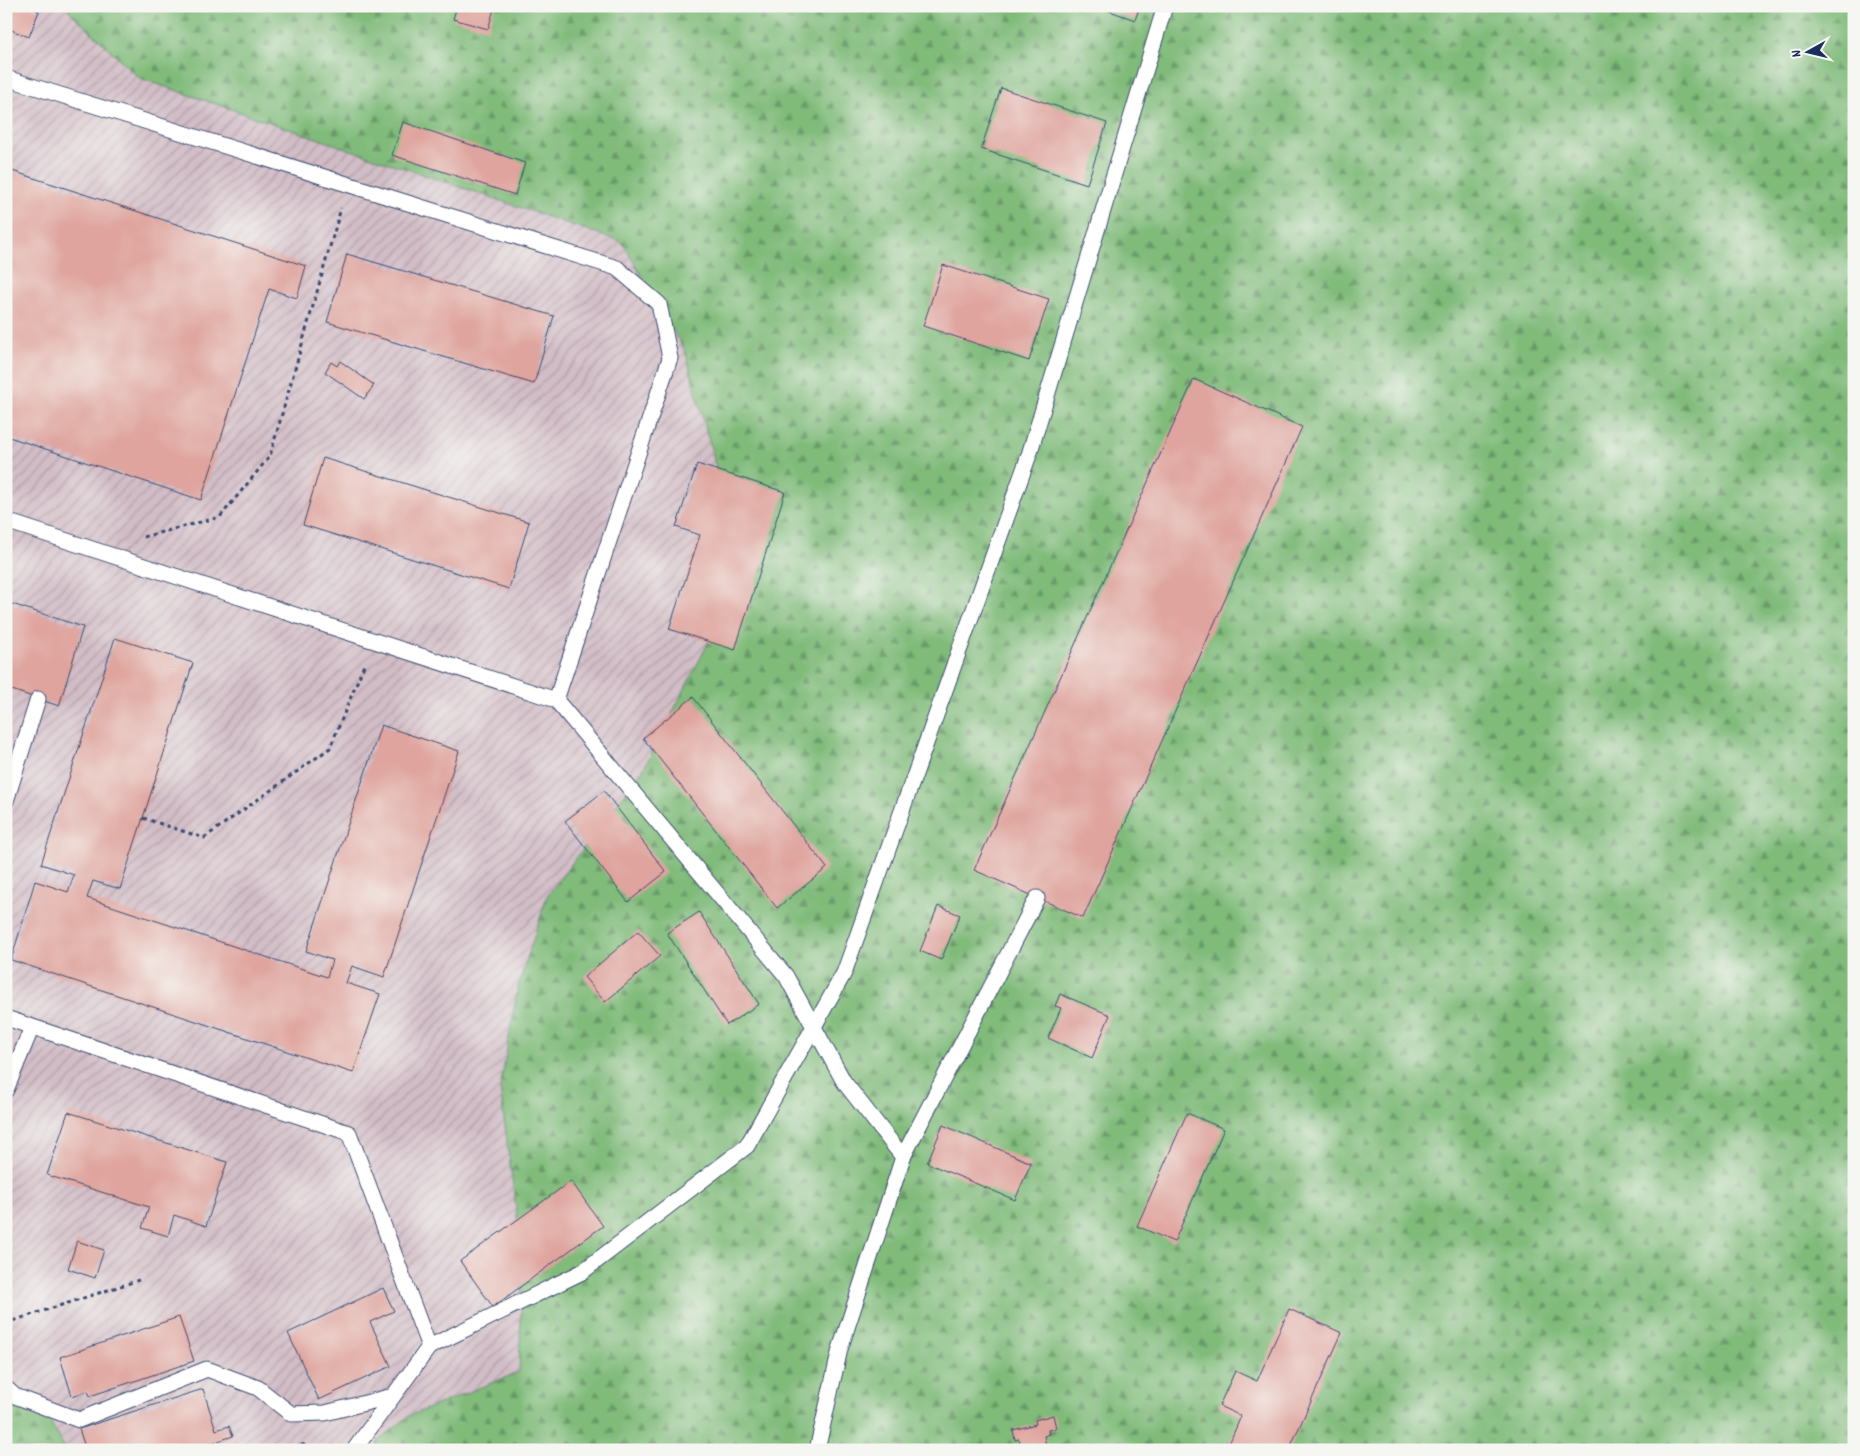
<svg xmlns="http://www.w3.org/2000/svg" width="1860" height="1456" font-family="Dekko,sans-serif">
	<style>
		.industrial { fill: url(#industrial-furrows) }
		.forest { fill: url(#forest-firs); stroke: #4e756c }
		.building { fill: #dfa49e }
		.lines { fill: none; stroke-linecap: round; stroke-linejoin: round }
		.lane-casing { stroke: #3b4a6e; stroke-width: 17 }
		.path { stroke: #3b4a6e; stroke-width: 3; stroke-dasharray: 4 4; stroke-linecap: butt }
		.lane { stroke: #fff; stroke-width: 15 }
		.rail-casing { stroke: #1b2f5e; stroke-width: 5.5 }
		.rail { stroke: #f6f6f2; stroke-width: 4; stroke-dasharray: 11; stroke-linecap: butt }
	</style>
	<defs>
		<pattern id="industrial-furrows" width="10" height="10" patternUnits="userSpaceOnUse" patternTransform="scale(1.25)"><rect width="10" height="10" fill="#d2bdc6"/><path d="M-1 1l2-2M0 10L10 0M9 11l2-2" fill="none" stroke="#aa9aa4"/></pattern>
		<pattern id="forest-firs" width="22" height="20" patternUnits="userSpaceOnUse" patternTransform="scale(1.25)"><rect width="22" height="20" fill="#80bb7a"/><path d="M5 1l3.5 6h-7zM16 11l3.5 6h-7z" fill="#689867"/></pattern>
	</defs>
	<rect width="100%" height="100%" fill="#f6f6f2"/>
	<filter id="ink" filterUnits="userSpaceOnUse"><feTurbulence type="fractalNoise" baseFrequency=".02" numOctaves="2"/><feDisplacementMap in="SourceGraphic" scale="10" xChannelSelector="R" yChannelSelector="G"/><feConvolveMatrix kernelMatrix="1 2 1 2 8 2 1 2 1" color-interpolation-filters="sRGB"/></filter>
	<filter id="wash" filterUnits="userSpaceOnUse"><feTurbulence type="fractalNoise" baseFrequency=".0096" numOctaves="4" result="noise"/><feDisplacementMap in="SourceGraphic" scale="20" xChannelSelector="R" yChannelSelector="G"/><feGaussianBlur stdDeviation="1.12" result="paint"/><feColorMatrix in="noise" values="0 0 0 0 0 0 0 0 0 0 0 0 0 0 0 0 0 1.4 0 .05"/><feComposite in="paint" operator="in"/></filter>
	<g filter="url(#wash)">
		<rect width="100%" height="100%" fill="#eee4ca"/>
		<!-- industrial -->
		<path class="industrial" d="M6 6H1854V1450H6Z"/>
		<!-- forest -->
		<path class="forest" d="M64 6H1854V1450H376L377 1442 409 1416 519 1372 523 1262 500 1088 518 987 547 896 643 770 720 620 724 497 685 351 622 242 139 78Z
			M6 1402 11 1407 50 1421 66 1450H6Z"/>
		<g id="blocks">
			<!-- building -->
			<path class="building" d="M6 6H27L39 11 29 37 6 28Z
				M457 6H495L488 29 453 19Z
				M1096 6H1140L1135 20Z
				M1001 88 1107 123 1087 184 981 149Z
				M403 122 525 163 515 195 392 155Z
				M6 169 306 266 297 298 269 289 201 500 6 436Z
				M347 254 554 316 534 384 327 322Z
				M943 265 1049 299 1029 361 923 326Z
				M340 361 374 385 364 399 325 372 331 362 337 366Z
				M1194 379 1302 427 1083 918 974 870Z
				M323 458 529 522 509 589 303 525Z
				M697 464 785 492 735 650 669 629 700 535 676 527Z
				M6 602 83 627 59 706 6 688Z
				M115 638 193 663 120 889 93 881 87 898 327 977 332 960 306 951 381 725 459 751 384 977 352 966 346 983 380 994 353 1073 11 960 35 881 68 892 74 875 41 864Z
				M693 697 827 868 777 908 643 738Z
				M604 791 666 872 628 902 565 821Z
				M938 906 960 915 941 960 920 951Z
				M699 912 759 1004 727 1025 667 933Z
				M638 931 660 956 605 1002 584 977Z
				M1060 994 1110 1015 1092 1058 1048 1038 1061 1008 1055 1006Z
				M68 1112 227 1162 206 1226 174 1215 168 1236 142 1228 149 1207 47 1175Z
				M1187 1113 1224 1129 1174 1242 1137 1226Z
				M943 1125 1031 1163 1015 1200 927 1163Z
				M571 1181 603 1226 493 1307 460 1261Z
				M77 1241 104 1250 95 1278 68 1269Z
				M383 1288 394 1311 370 1322 391 1366 319 1400 288 1333Z
				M1289 1309 1342 1333 1289 1450H1240L1229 1444 1241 1416 1219 1406 1235 1371 1257 1381Z
				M179 1317 194 1361 90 1396 88 1391 72 1396 60 1357Z
				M203 1389 216 1430 229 1426 233 1436 192 1450H86L79 1429Z
				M1053 1415 1056 1428 1048 1430 1049 1434 1044 1436 1047 1450H1022L1019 1439 1015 1440 1013 1430 1036 1424 1035 1420Z"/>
		</g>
	</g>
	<g filter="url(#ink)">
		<use href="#blocks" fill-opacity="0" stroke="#3b4a6e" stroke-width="1"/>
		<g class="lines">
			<!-- lane casing -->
			<g class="lane-casing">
				<path id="lane" d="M6 78 617 268 659 304 670 358 556 700
					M6 521 556 700 786 976 844 1082 903 1157
					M6 801 38 699
					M6 1018 349 1133 429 1347 354 1450
					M6 1090 32 1027
					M429 1347 582 1272 747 1146 844 973 1029 455 1165 6
					M6 1388 15 1396 79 1420 207 1369 258 1388 291 1414 325 1413 393 1396
					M817 1450 840 1349 903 1157 1037 898"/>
			</g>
			<!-- path -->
			<path class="path" d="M143 537 220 517 270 456 341 208
				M143 818 204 838 330 748 364 665
				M6 1323 139 1280"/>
			<!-- lane -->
			<use href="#lane" class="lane"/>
			<!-- rail casing -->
			<g class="rail-casing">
				<path id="rail" d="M291 1450 303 1446"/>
			</g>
			<!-- rail -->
			<use href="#rail" class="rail"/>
		</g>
	</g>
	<!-- margin -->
	<rect width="1860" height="1456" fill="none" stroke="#f6f6f2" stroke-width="25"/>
	<!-- north arrow -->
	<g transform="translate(1808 52) rotate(262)" stroke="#f6f6f2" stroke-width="4" paint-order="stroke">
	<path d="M0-4L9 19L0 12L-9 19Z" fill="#1b2f5e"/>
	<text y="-8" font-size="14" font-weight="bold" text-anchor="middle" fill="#1b2f5e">N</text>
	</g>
</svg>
